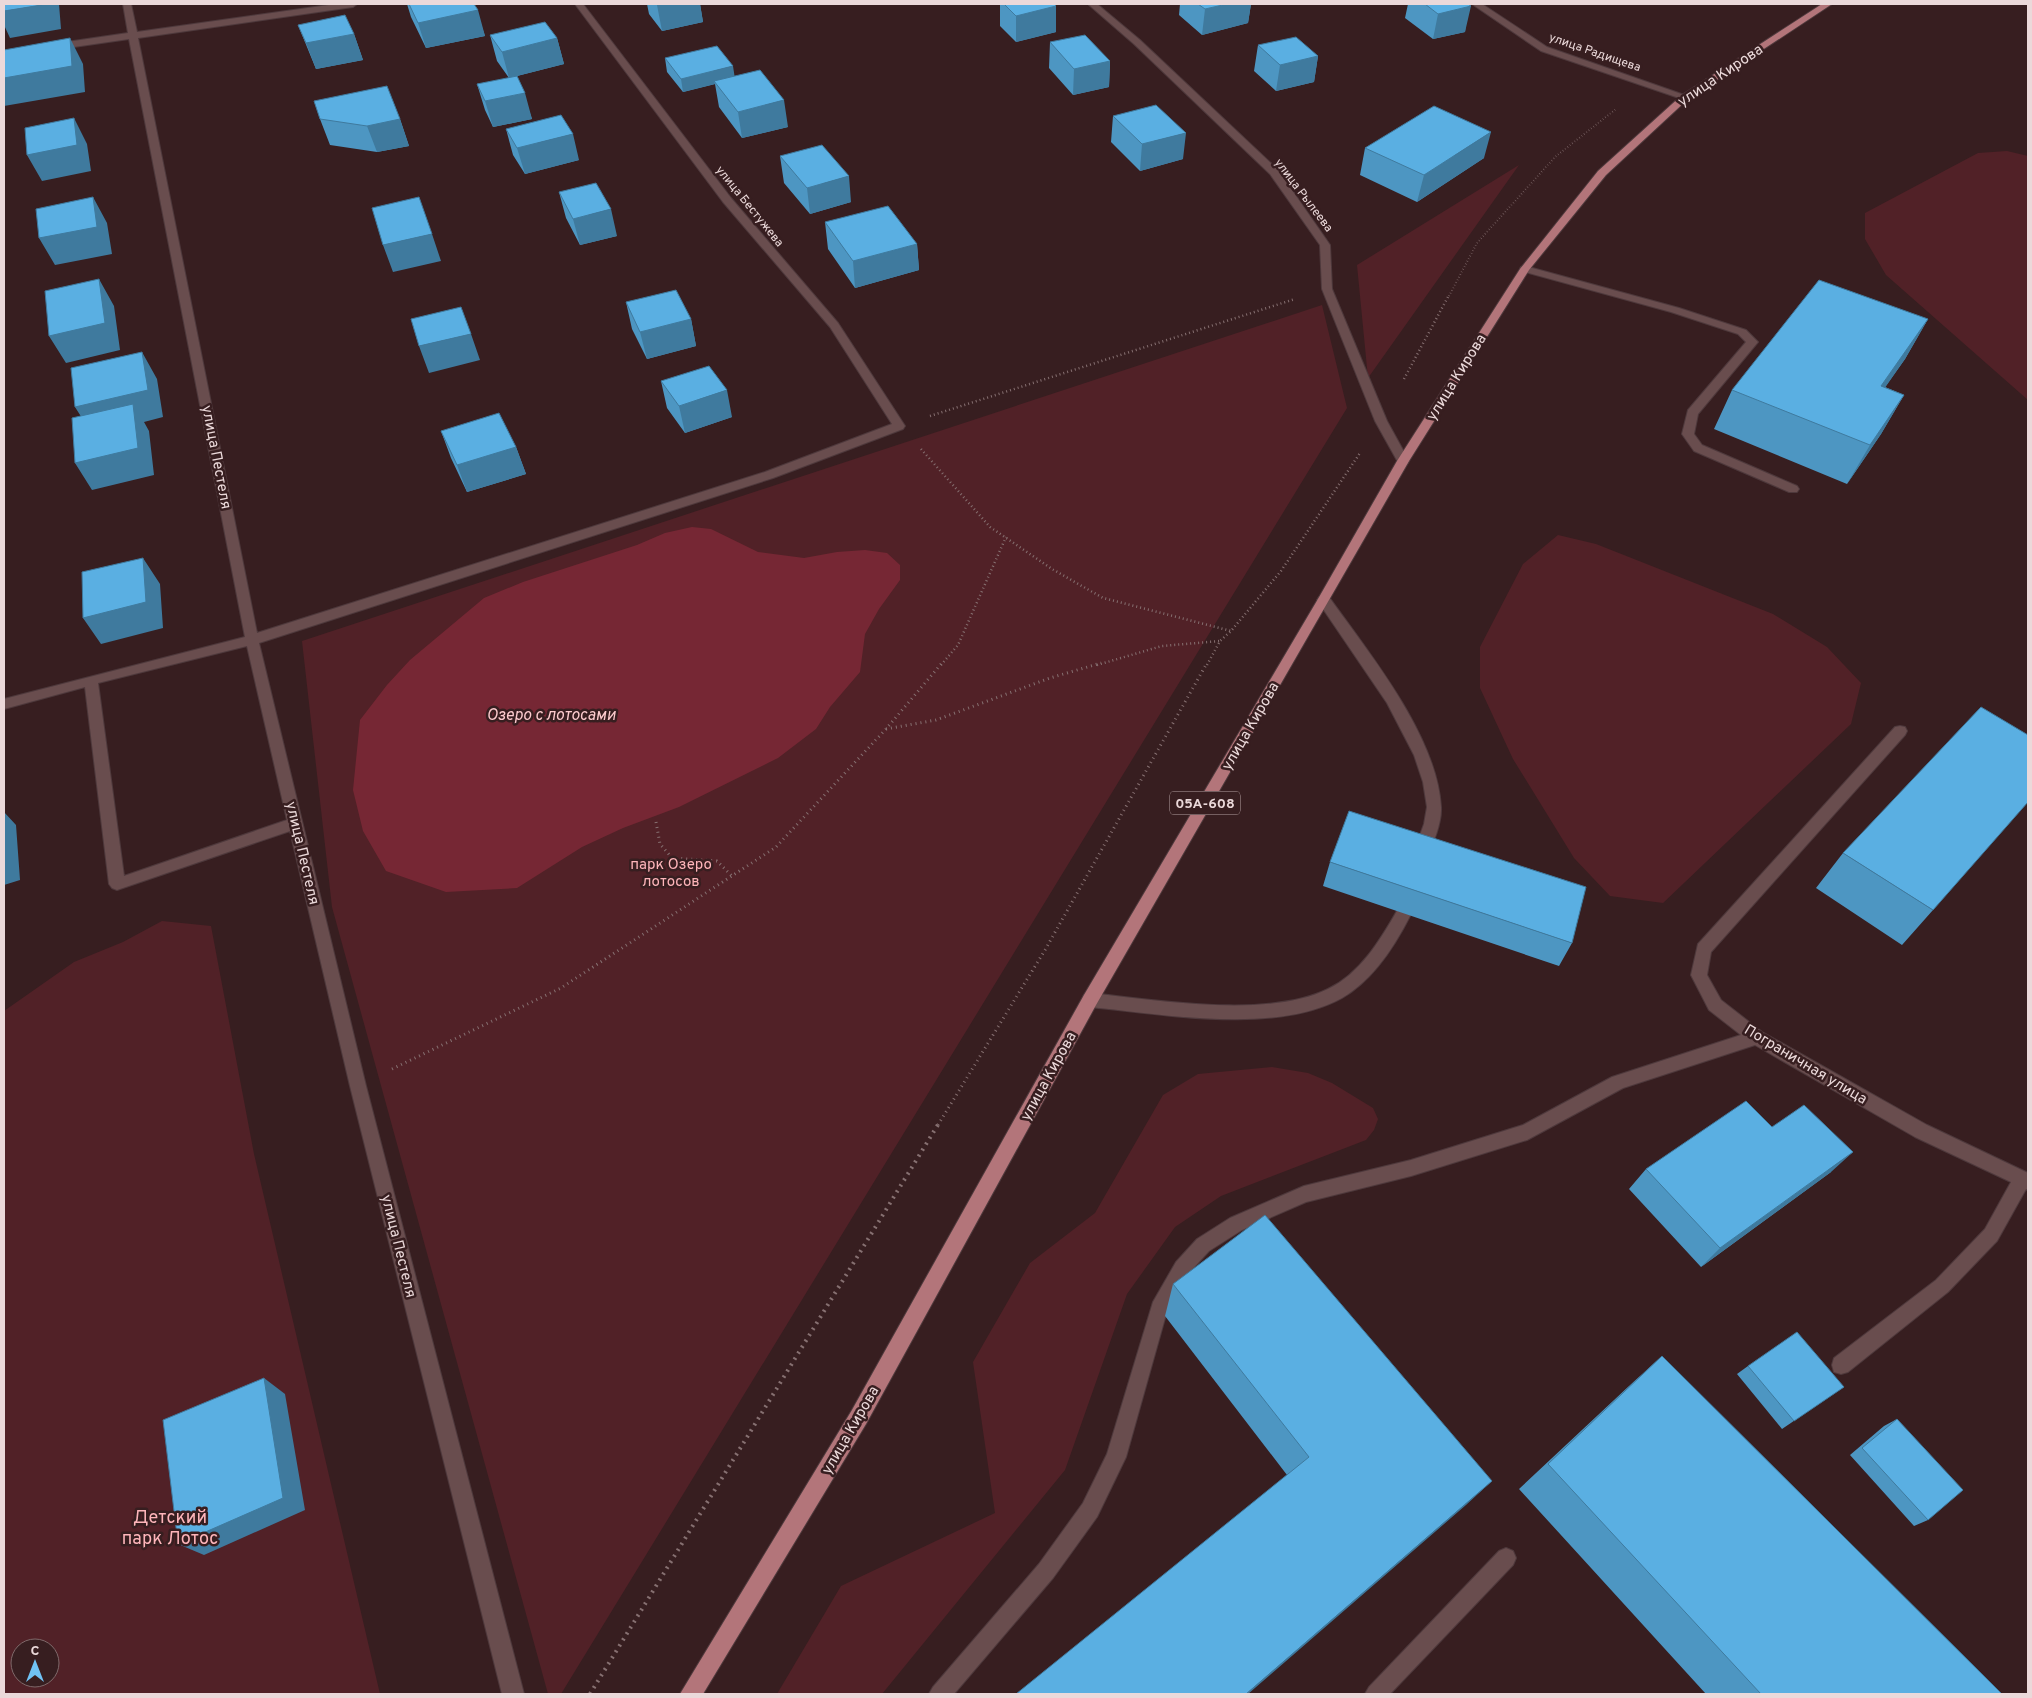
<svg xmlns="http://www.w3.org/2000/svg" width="2032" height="1698" font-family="Overpass,sans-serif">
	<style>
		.green { fill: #512127; fill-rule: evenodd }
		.water { fill: #762734 }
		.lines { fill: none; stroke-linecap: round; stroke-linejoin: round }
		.minor-casing { stroke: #4e393c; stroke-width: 2 }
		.major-casing { stroke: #4e393c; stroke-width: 2 }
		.path-far3 { stroke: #867071; stroke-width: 2; stroke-dasharray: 0.5 2.5; stroke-linecap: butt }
		.path-far2 { stroke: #867071; stroke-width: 2.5; stroke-dasharray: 1 3; stroke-linecap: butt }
		.path-far1 { stroke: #867071; stroke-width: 3; stroke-dasharray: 1 4; stroke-linecap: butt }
		.path { stroke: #867071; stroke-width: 4; stroke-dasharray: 2 5; stroke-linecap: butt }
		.minor { fill: #694d4e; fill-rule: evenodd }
		.major { fill: #b3757a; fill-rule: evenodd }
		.wall { fill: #4d96c2 }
		.shaded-wall { fill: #3f7a9e }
		.building { fill: #5aafe2; stroke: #3f7a9e }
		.labels { text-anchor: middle; stroke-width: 5; stroke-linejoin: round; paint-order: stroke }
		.far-street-label { font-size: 12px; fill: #ebd9da; stroke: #371e20 }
		.shield { fill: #371e20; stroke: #b5a1a2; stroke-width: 1 }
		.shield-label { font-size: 14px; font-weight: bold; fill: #ebd9da }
		.street-label { font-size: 15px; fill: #ebd9da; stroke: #371e20 }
		.park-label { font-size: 15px; fill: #feb5ba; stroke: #371e20 }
		.water-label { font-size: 16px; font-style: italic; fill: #fdcbce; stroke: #371e20 }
		.near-park-label { font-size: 18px; fill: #feb5ba; stroke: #371e20 }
	</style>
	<rect width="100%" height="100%" fill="#371e20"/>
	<!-- green -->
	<path class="green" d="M2007 151 2028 156V400L1886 275 1865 239V213L1978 153Z
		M1519 165 1368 378 1357 265Z
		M1322 305 1347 408 561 1694H548L332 907 302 641Z
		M1558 535 1596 544 1773 614 1827 647 1861 683 1851 724 1663 903 1610 896 1574 858 1513 759 1480 688V647L1523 564Z
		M162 921 211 926 254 1154 380 1694H4V1011L74 962 123 942ZM20 1648H50V1678H20Z
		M1272 1067 1308 1073 1332 1083 1373 1108 1378 1119 1374 1130 1366 1140 1221 1196 1175 1227 1127 1294 1065 1470 882 1694H777L841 1586 995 1513 973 1362 1030 1263 1095 1213 1163 1095 1198 1074Z"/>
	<!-- water -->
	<path class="water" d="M692 527 711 529 758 552 804 558 837 552 865 550 887 553 900 565V580L879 609 865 634 860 672 830 707 816 729 778 758 679 807 623 828 582 847 517 888 446 892 386 871 363 831 353 790 360 720 387 685 410 660 484 598 523 582 637 545 665 533Z"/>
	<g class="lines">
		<!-- minor casing -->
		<g class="minor-casing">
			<path id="minor" d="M123 4H131L137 32 336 4H357L353 7 138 38 257 633 765 472 892 424 830 327 723 202 575 4H583L731 198 838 323 905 426 903 429 773 478 259 643 366 1086 524 1694H502L350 1086 290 831 117 890 112 888 109 884 85 687 4 709V699L245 637 129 39 53 50 48 47 53 44 128 33ZM247 646 287 820 124 876 98 683Z
				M1088 4H1097L1140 40 1278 170 1330 245 1332 289 1387 421 1409 461 1407 464H1399L1375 421 1322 289 1320 245 1270 174 1134 44Z
				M1472 4H1482L1547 47 1690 97 1685 100 1682 99 1541 51Z
				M1525 266 1679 308 1746 330 1758 342 1698 414 1694 434 1702 445 1797 486 1799 489 1797 492H1789L1694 451 1682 434 1688 410 1746 342 1738 334 1671 312 1521 271 1520 269 1521 267Z
				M1324 595 1329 597C1369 653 1437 736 1441 807 1442 822 1433 845 1426 858L1421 860 1416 858 1413 854 1424 824 1427 807 1423 782 1414 755 1387 703 1317 600 1319 597Z
				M1900 726 1905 727 1907 731 1905 735 1711 952 1707 975 1721 1000 1762 1032 1927 1125 2028 1173V1190L2026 1189 1997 1241 1948 1292 1848 1372 1841 1374 1834 1372 1832 1365 1834 1358 1936 1280 1985 1229 2011 1182 1915 1137 1755 1045 1623 1088 1527 1140 1411 1176 1306 1202 1242 1230 1209 1251 1188 1274 1167 1311 1126 1457 1097 1517 1053 1578 954 1694H929L933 1687 1039 1564 1083 1503 1107 1454 1153 1302 1176 1262 1197 1239 1230 1218 1304 1186 1411 1160 1523 1125 1612 1077 1741 1035 1709 1010 1691 975 1698 944 1895 727Z
				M1403 908 1408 909 1411 914C1395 946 1373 980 1342 998 1276 1035 1162 1014 1090 1007L1084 1005 1082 1000 1084 995 1090 993C1157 1000 1267 1019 1328 989 1360 974 1381 939 1398 909Z
				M1506 1548 1513 1551 1516 1558 1513 1565 1390 1694H1365L1369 1687 1499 1551Z"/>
		</g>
		<!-- major casing -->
		<g class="major-casing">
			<path id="major" d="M1822 4H1832L1688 99 1606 175 1529 270 1409 461 1096 1005 866 1424 703 1694H680L852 1410 1084 995 1318 599 1397 461 1520 269 1598 171 1682 95Z"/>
		</g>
		<!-- path-far3 -->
		<path class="path-far3" d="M1449 296 1477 243 1555 157 1616 109"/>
		<!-- path-far2 -->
		<path class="path-far2" d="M1404 379 1449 295
			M930 416 1295 299
			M921 449 990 527 1052 569 1103 598 1231 631
			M941 665 958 645 1006 537
			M1097 665 1162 646 1220 641
			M1207 665 1220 641 1231 631 1281 571 1360 453"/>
		<!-- path-far1 -->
		<path class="path-far1" d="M886 729 936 720 1050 678 1101 663
			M656 822 660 844 672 858 717 861 733 877
			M392 1069 561 988 776 847 886 729 942 663
			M938 1125 1045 950 1207 663"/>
		<!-- path -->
		<path class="path" d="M590 1694 939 1123"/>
		<!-- minor -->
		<use href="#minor" class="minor"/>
		<!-- major -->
		<use href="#major" class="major"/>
	</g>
	<!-- wall -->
	<path class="wall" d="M407 4H474L485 36 426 48 411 17Z
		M647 4H700L703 22 662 31 649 14Z
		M1000 4H1054L1056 6V32L1016 42 1000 26Z
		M1180 4H1251L1248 23 1202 35 1179 15Z
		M1408 4H1468L1465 32 1433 39 1405 18Z
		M298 25 354 34 363 60 316 69Z
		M490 35 557 38 564 64 517 76 532 119 493 127 485 110 477 84 509 78 497 61Z
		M1050 42 1110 61 1109 87 1073 95 1049 68Z
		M1258 45 1318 56 1314 82 1276 91 1254 71Z
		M665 58 735 76 788 127 742 138 719 107 715 84 683 92 667 72Z
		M1113 116 1183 159 1140 171 1111 142Z
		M320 119H400L409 146 377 152 330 145Z
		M506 129 579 160 525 174 513 155Z
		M1365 148 1484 158 1417 202 1360 175Z
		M780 156 851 202 810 214 784 183Z
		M559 192 617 236 580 245 566 218Z
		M825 222 917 244 919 270 855 288 828 249Z
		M626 302 691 319 696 346 647 359 632 329Z
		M1928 319 1905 359 1885 387 1904 395 1881 434 1847 484 1714 429 1732 390Z
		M661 381 732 417 685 433 667 408Z
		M441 431 516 447 526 474 467 492 451 458Z
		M1843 853 1933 910 1902 945 1816 888Z
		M1330 862 1572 943 1559 966 1323 886Z
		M1772 1127 1831 1172 1701 1267 1629 1189 1646 1169Z
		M1173 1284 1466 1505 1287 1475 1165 1316Z
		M1662 1356 2002 1694H1706L1519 1489 1629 1386Z
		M1748 1366 1844 1387 1782 1429 1737 1374Z
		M1897 1419 1928 1520 1914 1526 1850 1455 1884 1426Z"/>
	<!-- shaded-wall -->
	<path class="shaded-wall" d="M48 4H59L61 29 10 38 4 25V11Z
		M665 4H700L703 22 662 31 657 5Z
		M1227 4H1251L1248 23 1202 35 1205 9Z
		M1056 6V32L1016 42V16Z
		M1471 6 1465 32 1433 39 1438 14Z
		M478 10 485 36 426 48 418 23Z
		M354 34 363 60 316 69 306 43Z
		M70 38 83 64 85 92 4 106V78Z
		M557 38 564 64 509 78 502 52Z
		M1318 56 1314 82 1276 91 1280 65Z
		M1110 61 1109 87 1073 95 1074 69Z
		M733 66 735 79 714 81 715 84 683 92 681 79Z
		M525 93 532 119 493 127 485 101Z
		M784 100 788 127 742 138 738 112Z
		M74 118 87 144 91 171 42 181 27 155Z
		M400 119 409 146 377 152 367 126Z
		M1491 132 1484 158 1417 202 1424 175Z
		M1186 133 1183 159 1140 171 1142 144Z
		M573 134 579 160 525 174 517 148Z
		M849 176 851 202 810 214 807 188Z
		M93 197 107 223 112 254 55 265 39 238Z
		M611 209 617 236 580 245 573 219Z
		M432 234 441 261 393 272 383 245Z
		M917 244 919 270 855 288 853 261Z
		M99 279 114 306 120 350 66 363 49 336Z
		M691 319 696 346 647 359 640 332Z
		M1928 319 1905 359 1859 425 1881 386Z
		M471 334 480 360 429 373 419 346Z
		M142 352 157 379 163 417 144 422 149 431 154 475 92 490 75 463 92 434 75 407Z
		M727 390 732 417 685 433 679 406Z
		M1904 395 1881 434 1847 484 1870 445Z
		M516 447 526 474 467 492 457 465Z
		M143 558 160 584 163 628 101 644 83 618Z
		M4 812 16 825 20 880 4 885Z
		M1853 1152 1831 1172 1701 1267 1720 1248Z
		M264 1378 285 1394 305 1510 204 1555 178 1544Z
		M1492 1481 1466 1505 1248 1694H1246Z"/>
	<!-- building -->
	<path class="building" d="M4 4H48L4 11Z
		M409 4H474L478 10 418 23Z
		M1004 4H1054L1056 6 1016 16Z
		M1198 4H1227L1205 9Z
		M1425 4H1468L1471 6 1438 14Z
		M345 15 354 34 306 43 298 25Z
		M545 22 557 38 502 52 490 35Z
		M1085 35 1110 61 1074 69 1050 42Z
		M1296 37 1318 56 1280 65 1258 45Z
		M70 38 72 66 4 78V50Z
		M717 46 733 66 681 79 665 58Z
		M760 70 784 100 738 112 714 81Z
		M517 76 525 93 485 101 477 84Z
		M387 86 400 119 367 126 320 119 314 101Z
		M1156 105 1186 133 1142 144 1113 116Z
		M1434 106 1491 132 1424 175 1365 148Z
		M561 115 573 134 517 148 506 129Z
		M74 118 77 145 27 155 25 128Z
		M822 145 849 176 807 188 780 156Z
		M596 183 611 209 573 219 559 192Z
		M93 197 97 227 39 238 36 209Z
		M419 197 432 234 383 245 372 208Z
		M888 206 917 244 853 261 825 222Z
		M99 279 105 323 49 336 45 291Z
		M1819 280 1928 319 1881 386 1904 395 1870 445 1732 390Z
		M676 290 691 319 640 332 626 302Z
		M461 307 471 334 419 346 411 319Z
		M142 352 148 390 75 407 71 368Z
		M709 366 727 390 679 406 661 381Z
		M133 404 138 448 75 463 72 418Z
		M499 413 516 447 457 465 441 431Z
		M143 558 146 602 83 618 82 572Z
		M1981 707 2028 735V802L1933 910 1843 853Z
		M1349 811 1586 887 1572 943 1330 862Z
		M1746 1101 1772 1127 1804 1105 1853 1152 1720 1248 1646 1169Z
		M1265 1215 1492 1481 1246 1694H1016L1309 1457 1173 1284Z
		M1797 1332 1844 1387 1794 1421 1748 1366Z
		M1662 1356 2002 1694H1761L1548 1464Z
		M264 1378 283 1498 178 1544 163 1420Z
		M1897 1419 1963 1490 1928 1520 1862 1448Z"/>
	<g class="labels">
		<!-- far-street labels -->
		<g class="far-street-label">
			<text transform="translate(1595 52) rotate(19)" y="4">улица Радищева</text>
			<text transform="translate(1304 195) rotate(53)" y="4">улица Рылеева</text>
			<text transform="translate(750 206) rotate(51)" y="4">улица Бестужева</text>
		</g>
		<!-- shield labels -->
		<rect class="shield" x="1170" y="791.5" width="70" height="23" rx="4"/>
		<g class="shield-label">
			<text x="1205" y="808">05А-608</text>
		</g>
		<!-- street labels -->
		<g class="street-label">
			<text transform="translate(1720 75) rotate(-34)" y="5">улица Кирова</text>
			<text transform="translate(1456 377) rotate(-58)" y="5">улица Кирова</text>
			<text transform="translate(217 457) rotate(79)" y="5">улица Пестеля</text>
			<text transform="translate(1250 726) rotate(-60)" y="5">улица Кирова</text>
			<text transform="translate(303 853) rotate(77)" y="5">улица Пестеля</text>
			<text transform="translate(1806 1064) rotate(31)" y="5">Пограничная улица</text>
			<text transform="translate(1048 1076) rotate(-61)" y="5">улица Кирова</text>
			<text transform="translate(399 1246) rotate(76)" y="5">улица Пестеля</text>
			<text transform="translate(850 1430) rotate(-60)" y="5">улица Кирова</text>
		</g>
		<!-- park labels -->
		<g class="park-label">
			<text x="671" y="869">парк Озеро<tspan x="671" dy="17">лотосов</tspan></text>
		</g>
		<!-- water labels -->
		<g class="water-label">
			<text x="551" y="720">Озеро с лотосами</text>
		</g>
		<!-- near-park labels -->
		<g class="near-park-label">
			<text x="170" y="1523">Детский<tspan x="170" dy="21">парк Лотос</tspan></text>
		</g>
	</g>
	<!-- border -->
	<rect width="2032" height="1698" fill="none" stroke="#ebd9da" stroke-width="10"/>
	<!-- north arrow -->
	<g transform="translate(35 1663)"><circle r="24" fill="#371e20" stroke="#7f696a"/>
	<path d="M0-4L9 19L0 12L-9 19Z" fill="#70c2f4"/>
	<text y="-8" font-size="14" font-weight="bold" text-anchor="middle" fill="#ebd9da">С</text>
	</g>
</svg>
